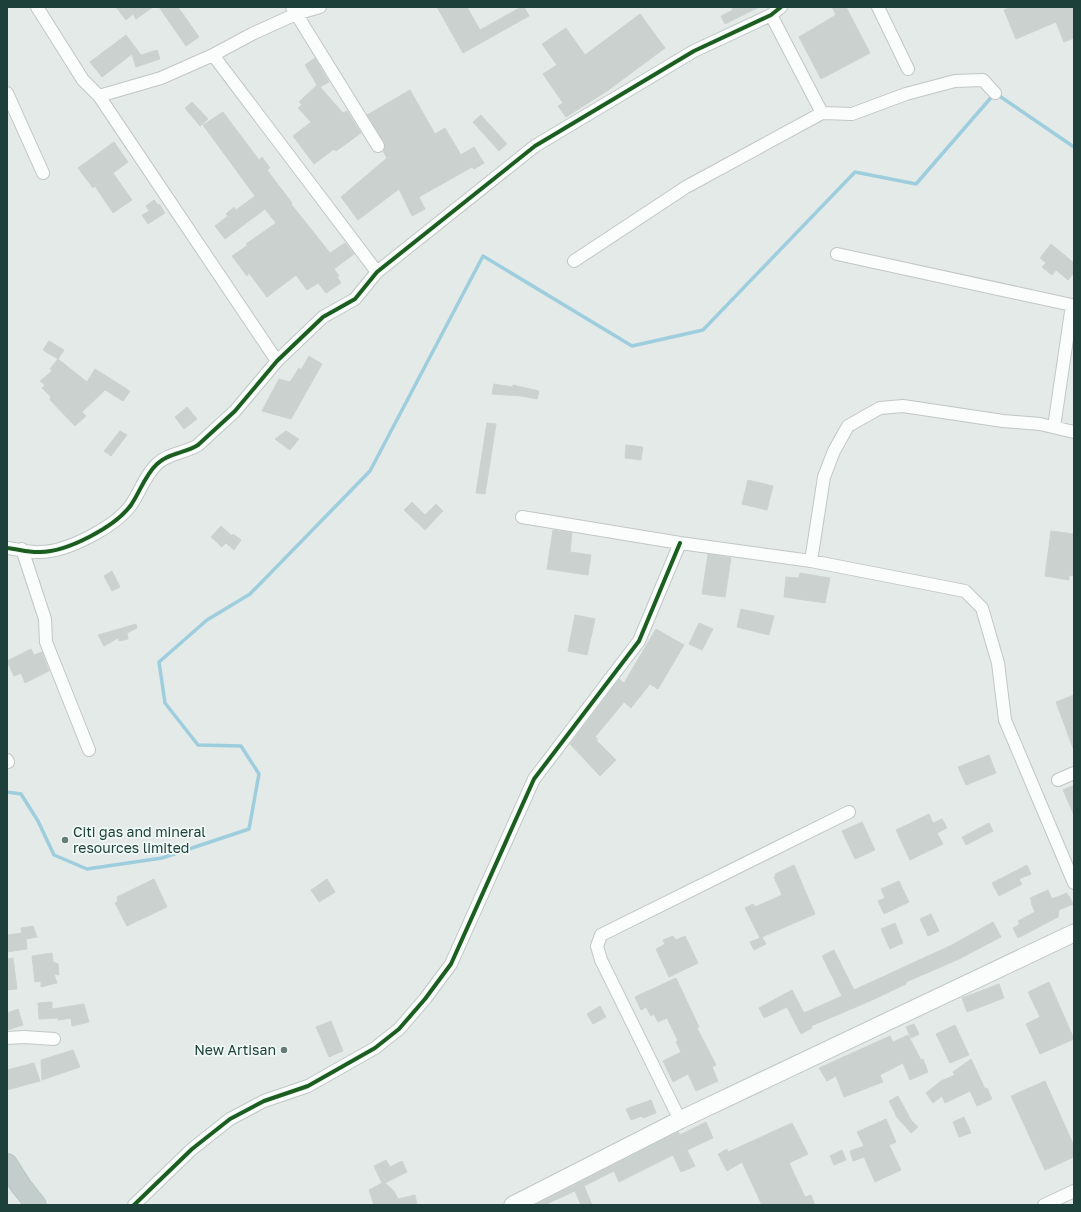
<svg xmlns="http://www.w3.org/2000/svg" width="1081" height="1212" font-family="'Golos Text',sans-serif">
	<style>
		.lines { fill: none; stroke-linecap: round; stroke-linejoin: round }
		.stream { stroke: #9ecede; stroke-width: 3.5 }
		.building { fill: #cad1cf; stroke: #ccd3d1 }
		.minor-casing { stroke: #c0c7c5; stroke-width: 14 }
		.secondary-casing { stroke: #bec8c5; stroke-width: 19 }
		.trunk-casing { stroke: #bbc7c4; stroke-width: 22 }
		.minor { stroke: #fbfcfc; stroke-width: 12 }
		.secondary { stroke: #fbfcfc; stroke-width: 17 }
		.trunk { stroke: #c2cdcc; stroke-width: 20 }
		.cycleway-casing { stroke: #f1f9f6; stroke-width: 6 }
		.cycleway { stroke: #1b5e20; stroke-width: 4 }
		.poi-dot { fill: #637c77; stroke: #f1f9f6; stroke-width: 1.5 }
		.labels { text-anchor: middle; stroke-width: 3.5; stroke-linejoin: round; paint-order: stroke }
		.poi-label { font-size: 14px; fill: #1e403a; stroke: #f1f9f6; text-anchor: start }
	</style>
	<rect width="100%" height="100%" fill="#e3eae8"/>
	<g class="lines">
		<!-- stream -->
		<path class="stream" d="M7 792 21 794 38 821 54 855 87 869 162 858 249 829 259 774 241 746 198 745 165 703 159 662 207 620 250 594 370 471 483 256 632 346 703 330 855 172 916 184 995 93 1074 147"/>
	</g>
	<!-- building -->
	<path class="building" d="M116 7H153L136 19 133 14 126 20Z
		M159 7H178L199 37 186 46Z
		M437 7H467L480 30 521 7H524L529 16 463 53Z
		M731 7H759L725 24 721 16 733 10Z
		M832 7H846L870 53 821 79 799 37 836 15Z
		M1011 7H1073L1074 11V38L1064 42 1056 22 1016 39 1004 10Z
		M640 14 665 48 607 91 566 117 558 106 563 103 543 74 557 65 542 44 566 28 585 55Z
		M126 35 141 55 157 50 160 59 136 67 132 54 102 77 90 62Z
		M315 58 329 82 320 87 343 113 347 111 361 133 336 151 334 149 314 164 293 136 311 122 298 108 302 105 299 102 317 85 305 65Z
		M410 90 435 134 445 128 461 155 474 147 484 163 474 169 472 167 419 197 425 209 412 216 399 189 358 220 341 197 387 158 383 151 385 146 384 142 367 115Z
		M192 102 208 119 200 126 185 108Z
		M223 112 259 160 262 157 270 168 267 170 292 203 291 204 330 253 345 243 354 254 334 269 339 276 337 277 341 283 326 293 318 283 307 290 296 275 267 297 249 273 247 276 232 256 248 245 246 244 276 223 265 209 225 239 215 226 228 216 226 214 234 207 236 210 255 196 203 125Z
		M481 115 507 144 499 151 473 122Z
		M114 142 128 162 113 173 132 200 113 213 95 186 93 188 78 168Z
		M154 200 158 205 159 204 165 213 148 224 142 215 149 211 146 206Z
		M1051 244 1074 263V273L1068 280 1056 270 1052 275 1042 267 1046 263 1040 258Z
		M49 341 64 350 58 359 43 350Z
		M309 356 322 364 291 419 262 411 279 379 290 382 299 368 301 370Z
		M58 359 87 382 95 369 130 391 123 401 105 390 82 412 86 416 75 426 50 400 51 397 42 388 45 385 40 381 52 371 50 369Z
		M494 384 513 387V385L539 391 537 399 521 396 492 394Z
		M187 407 197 419 184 429 175 417Z
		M487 423 496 424 485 494 476 493Z
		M120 431 127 435 111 456 104 451Z
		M286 431 299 439 290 450 275 439Z
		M626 445 643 447 641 460 625 458Z
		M748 480 773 486 767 510 742 504Z
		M412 502 425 515 436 504 443 511 425 530 404 510Z
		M221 526 232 536 233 534 241 540 234 550 226 543 222 547 211 537Z
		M553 530 572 533 570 552 591 555 588 575 547 569Z
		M1051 531 1074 534V576L1069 575V580L1045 576Z
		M708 554 731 558 725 597 702 594Z
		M112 571 120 587 112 591 104 576Z
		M800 573 830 578 825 603 784 597 786 577 799 578Z
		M741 609 774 616 769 635 737 627Z
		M575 615 595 619 587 655 568 651Z
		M699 623 713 629 702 650 689 644Z
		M136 624 137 628 127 633 128 639 119 641 118 638 104 646 98 635Z
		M656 629 684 645 658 689 650 684 631 708 624 702 595 737 598 739 596 740 616 760 600 776 570 744 619 679 624 683Z
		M31 649 34 655 42 652 49 671 25 683 21 673 14 676 7 661Z
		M1074 695V748H1073L1056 702Z
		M989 755 996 773 966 785 958 767Z
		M1074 785V815L1063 790Z
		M929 814 933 823 942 819 947 828 937 833 943 844 910 860 896 830Z
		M862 822 875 850 855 859 842 831Z
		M989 823 993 831 966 845 962 837Z
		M794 865 815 914 762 937 766 944 754 950 750 942 760 938 745 908 753 904 755 907 782 895 774 877 776 876 775 874Z
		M1027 865 1031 874 1019 879 1022 884 999 896 992 883Z
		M154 879 167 907 127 926 115 903 118 901 117 897Z
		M327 879 335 892 319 902 311 890Z
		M899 881 909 902 884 914 878 901 885 898 881 889Z
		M1048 890 1052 899 1067 893 1068 896H1069L1073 904 1059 910 1058 917 1018 938 1013 928 1020 924 1018 921 1035 912 1031 903 1032 902 1030 898Z
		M931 914 939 931 928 936 920 919Z
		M993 922 1001 937 959 959 906 982V984L870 1001 811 1026 812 1028 801 1034 787 1007 764 1018 759 1008 792 990 804 1013 842 996 822 956 834 950 854 990 952 945Z
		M895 923 903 943 890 949 881 929Z
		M33 926 37 937 26 939 27 949 7 952V935L22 933 21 928Z
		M673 936 676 940 685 936 698 963 669 977 656 949 665 944 663 940Z
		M52 953 53 962 58 964 59 975 54 974 57 983 41 987V981L35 982 32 956Z
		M13 958 17 989 7 990V959Z
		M676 978 699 1027 697 1028 716 1065 712 1067 718 1081 696 1091 688 1074 673 1082 663 1061 681 1052 676 1042 678 1041 667 1018 658 1022 654 1014 651 1016 646 1007 641 1010 635 997Z
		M1049 982 1074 1039 1040 1054 1026 1024 1040 1017 1028 992Z
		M999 984 1004 998 967 1012 962 998Z
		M52 1002V1009L84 1004 89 1022 72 1026 71 1018 58 1020V1018L39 1019 38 1003Z
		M600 1006 606 1017 593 1024 587 1014Z
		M18 1009 23 1025 7 1030V1013Z
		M331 1021 343 1051 329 1057 316 1027Z
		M914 1024 919 1034 911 1038 906 1027Z
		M955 1025 969 1055 950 1063 936 1034Z
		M908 1035 921 1060 923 1059 928 1072 910 1080 903 1063 880 1075 883 1082 844 1097 836 1076 827 1081 819 1068 890 1036 893 1042Z
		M73 1050 80 1067 42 1080 41 1060Z
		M971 1059 985 1089 987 1088 992 1099 977 1106 970 1091 945 1103 942 1096 933 1103 926 1093 941 1081 955 1075 953 1072Z
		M34 1063 40 1081 7 1090V1070Z
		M1045 1081 1074 1146V1157L1045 1170 1011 1096Z
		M898 1096 911 1120 918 1127 911 1133 895 1115H896L889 1101Z
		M651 1100 656 1113 643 1118 642 1116 631 1120 626 1109Z
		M964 1117 971 1133 959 1137 953 1122Z
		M886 1119 896 1142 889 1145 901 1170 875 1182 864 1157 853 1161 850 1151 864 1146 857 1132Z
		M706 1122 713 1138 687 1150 695 1166 681 1172 673 1155 619 1182 614 1171 584 1186 592 1205H581L575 1191 544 1205H535L678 1132 680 1135Z
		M792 1123 808 1154 789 1163 805 1197 811 1195 815 1205H762L742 1162 727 1171 718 1154 727 1149 728 1152Z
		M842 1150 846 1160 834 1165 830 1156Z
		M386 1160 390 1167 402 1161 407 1172 385 1183 394 1191 398 1199 415 1195 417 1205H374L369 1190 382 1183 374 1166Z"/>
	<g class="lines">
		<!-- minor casing -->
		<g class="minor-casing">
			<path id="minor" d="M37 7 83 80 99 96 277 361
				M292 7 378 146
				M878 7 908 69
				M771 15 822 113
				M213 55 377 272
				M7 93 43 173
				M99 96 161 78 213 55 252 34 296 14 320 7
				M837 254 1072 305 1054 427
				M574 261 686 187 822 113 852 114 906 94 955 81 983 80 995 93
				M522 517 680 543 811 561 965 591 982 608 998 663 1005 720 1074 883
				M7 548C18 549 30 553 40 552 67 552 115 527 131 505 140 492 145 475 157 464 168 453 186 453 198 445L235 411 277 361 323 317 355 299 377 272 535 146 694 51 771 15 781 7
				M22 549 45 619 46 642 89 750
				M811 561 824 477 834 451 848 426 880 408 903 406 1003 421 1040 424 1074 432
				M7 760 8 762
				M1058 780 1074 773
				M7 1038 24 1037 54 1039
				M680 1120 601 960 597 946 601 935 849 812
				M134 1205 192 1149 230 1119 264 1101 308 1086 375 1048 399 1029 425 999 451 964 534 779 639 641 680 543
				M1044 1205 1074 1191"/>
		</g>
		<!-- secondary casing -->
		<g class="secondary-casing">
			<path id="secondary" d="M513 1205 680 1120 1074 933"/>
		</g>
		<!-- trunk casing -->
		<g class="trunk-casing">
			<path id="trunk" d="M7 1164 21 1186 36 1205"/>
		</g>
		<!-- minor -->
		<use href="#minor" class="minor"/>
		<!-- secondary -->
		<use href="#secondary" class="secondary"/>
		<!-- trunk -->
		<use href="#trunk" class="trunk"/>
		<!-- cycleway casing -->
		<g class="cycleway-casing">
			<path id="cycleway" d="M7 548C18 549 30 553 40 552 67 552 115 527 131 505 140 492 145 475 157 464 168 453 186 453 198 445L235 411 277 361 323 317 355 299 377 272 535 146 694 51 771 15 781 7
				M134 1205 192 1149 230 1119 264 1101 308 1086 375 1048 399 1029 425 999 451 964 534 779 639 641 680 543"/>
		</g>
		<!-- cycleway -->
		<use href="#cycleway" class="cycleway"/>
	</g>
	<!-- markers -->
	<g class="poi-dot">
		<circle cx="65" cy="840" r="4"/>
		<circle cx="284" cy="1050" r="4"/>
	</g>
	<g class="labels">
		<!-- poi labels -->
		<g class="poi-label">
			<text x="73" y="837">Citi gas and mineral<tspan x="73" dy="16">resources limited</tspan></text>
			<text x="276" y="1055" text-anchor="end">New Artisan</text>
		</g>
	</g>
	<!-- border -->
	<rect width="1081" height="1212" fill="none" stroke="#1e403a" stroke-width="16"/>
</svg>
